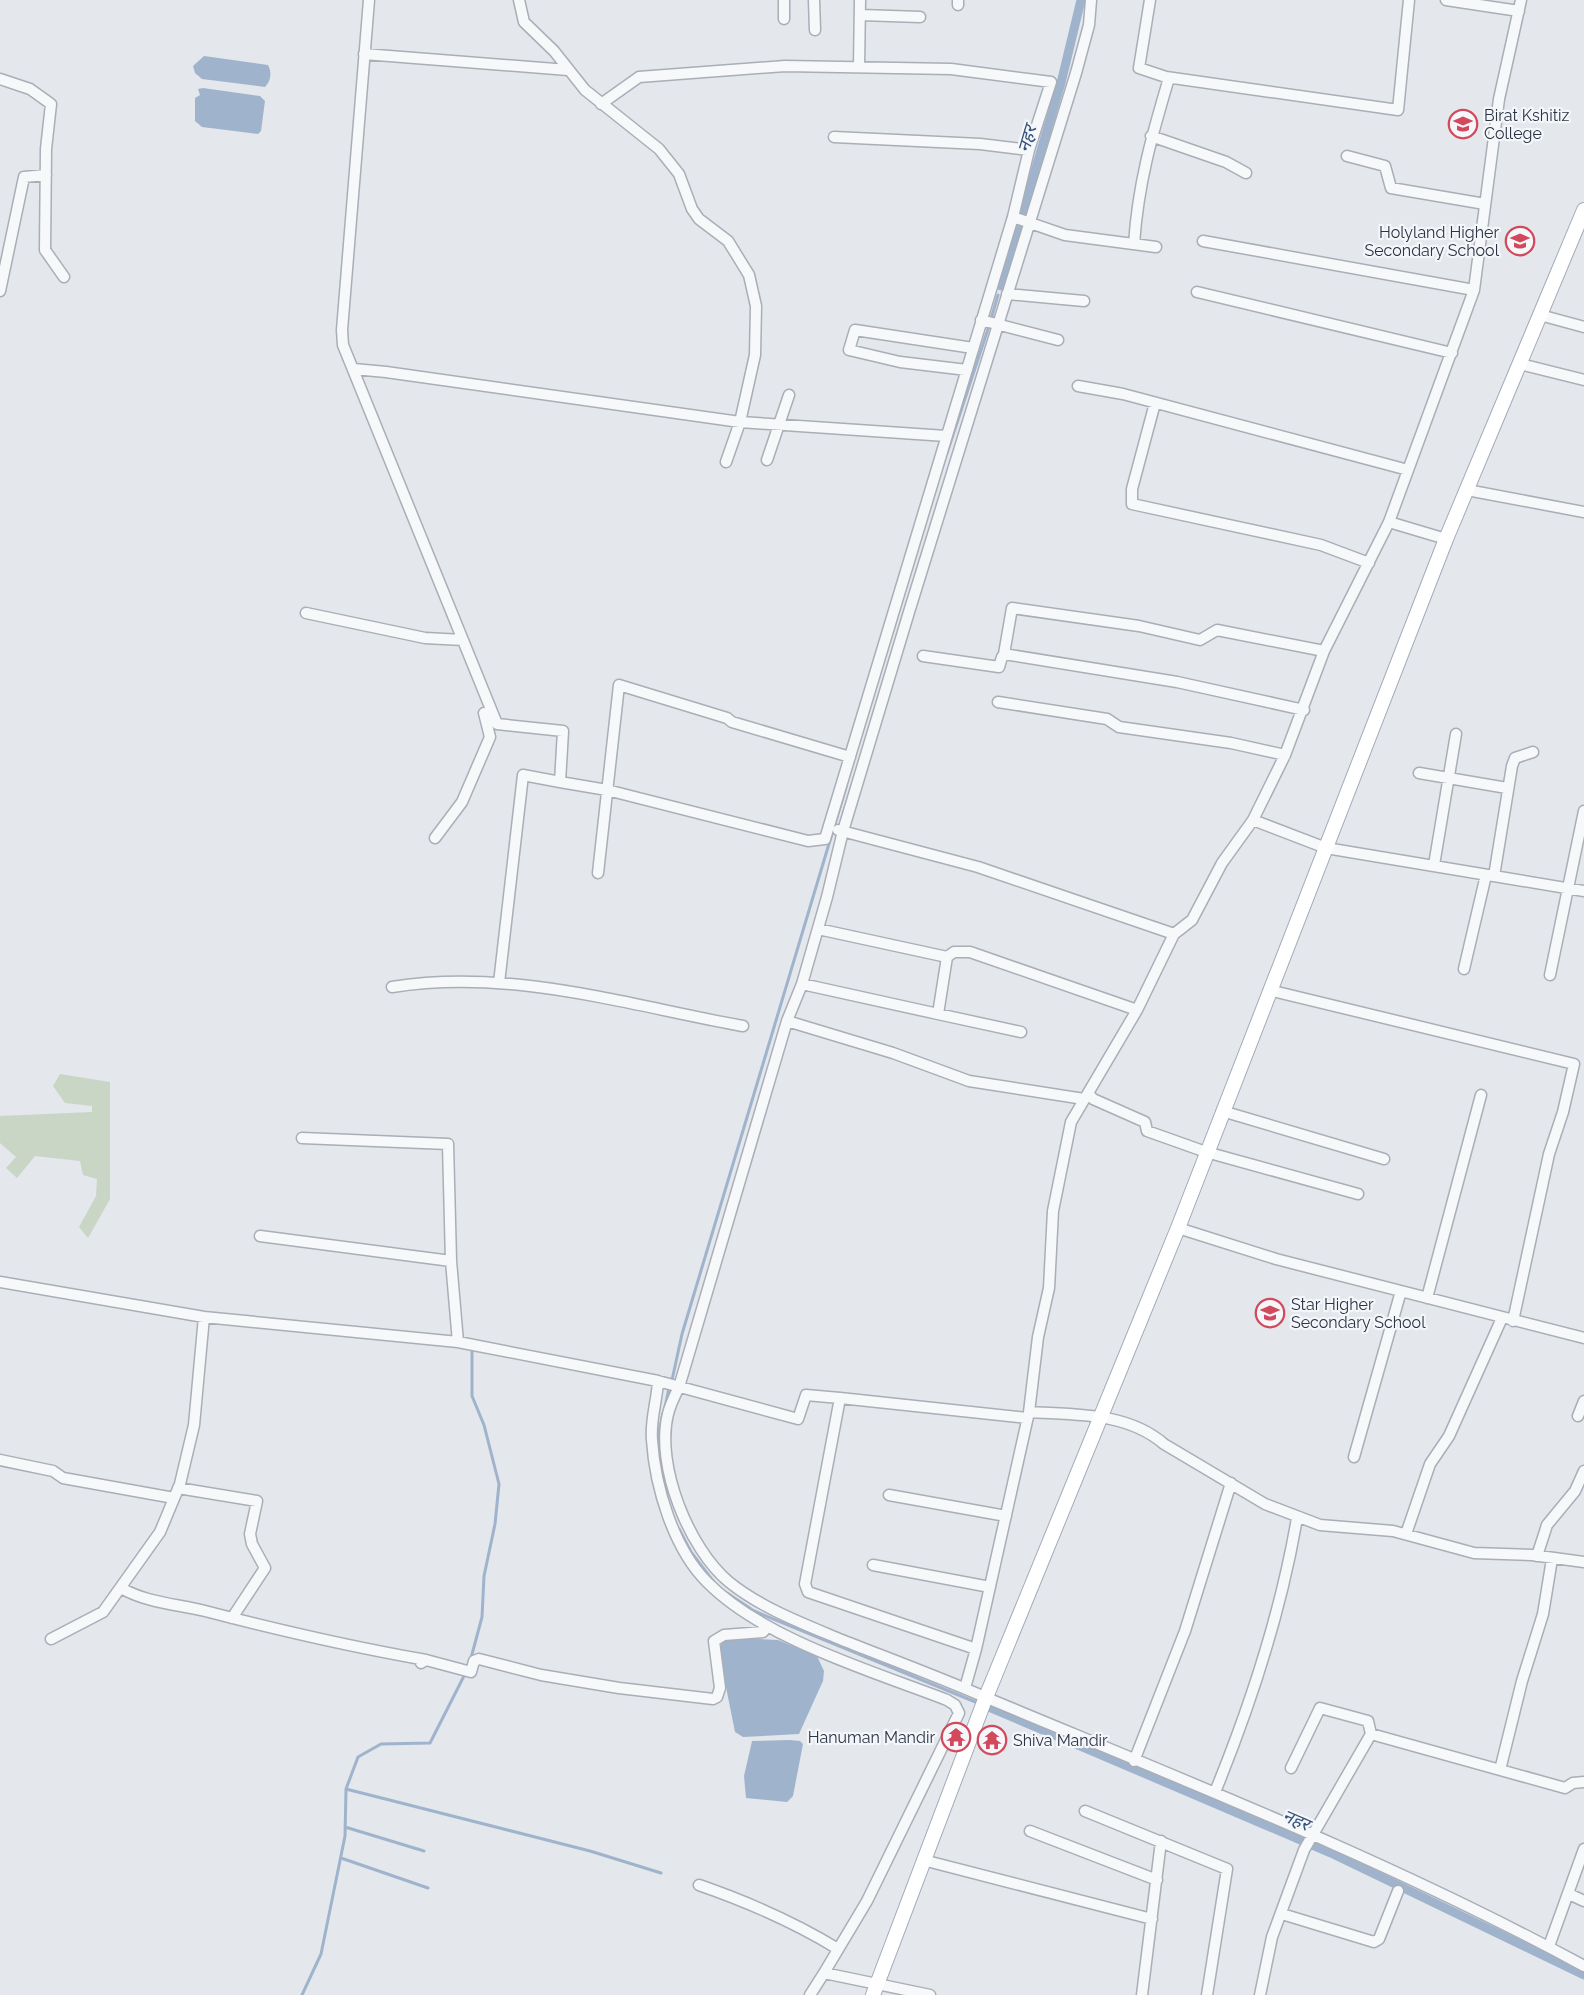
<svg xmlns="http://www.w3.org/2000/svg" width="1584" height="1995" font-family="Raleway,'Noto Sans Devanagari',sans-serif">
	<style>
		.green { fill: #c9d6c5 }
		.water { fill: #9fb4cc }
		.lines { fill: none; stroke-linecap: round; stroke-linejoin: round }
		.stream { stroke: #9fb4cc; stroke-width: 3 }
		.canal { stroke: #9fb4cc; stroke-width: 9 }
		.minor-casing { stroke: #a9aeb7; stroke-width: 13 }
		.major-casing { stroke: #a3abb8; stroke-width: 16 }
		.minor { stroke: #f7f8fa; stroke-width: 10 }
		.major { stroke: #fff; stroke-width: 14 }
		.labels { text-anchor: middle; stroke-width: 4.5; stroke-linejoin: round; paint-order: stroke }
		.poi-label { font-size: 16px; fill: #2b3445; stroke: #f4f6f9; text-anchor: start }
		.water-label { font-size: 18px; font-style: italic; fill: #34527a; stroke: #f4f6f9 }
	</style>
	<rect width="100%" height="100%" fill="#e4e7ec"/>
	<!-- green -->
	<path class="green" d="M60 1074 110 1082V1199L88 1238 79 1227 96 1196 97 1179 83 1175 80 1161 35 1156 17 1178 6 1168 16 1157 0 1143V1116L92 1112V1106L65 1103 53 1086Z"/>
	<!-- water -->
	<path class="water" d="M204 56 268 65C272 72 271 81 265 87L202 79 195 73 193 66Z
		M203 88 260 96 265 101 261 131 258 134 202 127 195 121V98L200 95 198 89Z
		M741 1638 778 1640 817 1656 824 1671 823 1681 799 1734 743 1737 735 1732 719 1652 722 1641Z
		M790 1740 800 1741 803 1744 793 1796 787 1802 746 1798 744 1776 752 1741Z"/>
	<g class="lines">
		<!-- stream -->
		<path class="stream" d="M991 319 998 295
			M947 453 989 326
			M670 1379 672 1380 682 1334 846 787
			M665 1407 669 1388
			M661 1469 658 1436 663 1413
			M679 1529 691 1552 713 1581
			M727 1593 754 1611 978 1703
			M471 1658 482 1617 484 1576 495 1524 499 1484 484 1425 472 1396V1349
			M346 1789 590 1851 661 1873
			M345 1827 424 1851
			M341 1858 428 1888
			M302 1995 321 1954 345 1836 346 1789 358 1757 381 1744 430 1743 465 1674"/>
		<!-- canal -->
		<path class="canal" d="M1001 286 1061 83 1081 0
			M989 1707 1331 1853 1584 1975"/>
		<!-- minor casing -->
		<g class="minor-casing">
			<path id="minor" d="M369 0 342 330 343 345 497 724 563 731 560 782 607 790 808 841 825 839 1013 217 1029 150 1051 82 951 69 785 66 639 77 601 104
				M519 0 524 22 554 51 585 90 659 149 679 174 692 209 699 219 728 241 749 275 756 306 755 355 740 422 726 462
				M784 0V19
				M814 0 815 30
				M1091 0 1089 25 1076 73 909 612 843 831 827 897 802 984 787 1021 679 1387C675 1395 670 1405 668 1414 655 1465 689 1549 729 1582 761 1608 804 1624 842 1640 890 1659 939 1677 987 1698 1188 1782 1392 1862 1584 1966
				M1150 0 1139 68 1166 77 1398 110 1409 0
				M1446 0 1519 11
				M958 5V0
				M861 15 920 17
				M364 54 568 70
				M859 67 860 0
				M0 79 30 89 51 104 46 149 45 250 64 277
				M1151 136 1226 162 1246 173
				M834 137 980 144 1029 150
				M1347 156 1385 166 1391 188 1485 204
				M1013 217 1065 235 1156 247
				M1203 241 1474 290
				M1134 244C1138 184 1152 135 1169 78
				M0 291 24 177 46 175
				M1197 292 1452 353
				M1007 294 1084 301
				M1540 315 1584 327
				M981 320 1058 340
				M1520 364 1584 380
				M354 369 386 372 740 422 946 436
				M967 370 900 362 849 350 855 330 973 348
				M1078 386 1123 394 1408 470
				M1155 403 1132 489V504L1321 545 1369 563
				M767 460 789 395
				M1467 490 1584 512
				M1389 522 1446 539
				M306 613 425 638 463 640
				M923 656 999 667 1002 657
				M998 702 1107 719 1119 727 1231 743 1285 755
				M1304 710 1177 682 1004 654 1012 608 1139 626 1200 640 1217 630 1324 651
				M1419 773 1507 788
				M1253 820 1285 755 1324 651 1389 522 1474 290 1499 99 1521 0
				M838 830 978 867 1174 934
				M435 838 462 802 490 737 484 713
				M1434 865 1456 734
				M598 873 619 685 727 718 732 722 850 757
				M1494 876 1512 766 1515 758 1533 752
				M818 929 947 957
				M1464 969 1486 875
				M1550 975 1584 811
				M499 983 523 775 560 782
				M802 984 938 1014
				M392 987C511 968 627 1005 743 1026
				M1269 990 1574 1064 1563 1112 1549 1154 1513 1321
				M787 1021 893 1053 969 1081 1084 1099
				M1021 1032 938 1014 947 957 954 952H970L1137 1010
				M1089 1094 1093 1099 1145 1122 1147 1131 1206 1152 1358 1194
				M1222 1111 1384 1159
				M302 1138 448 1144 451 1261 458 1342
				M1178 1228 1276 1259 1584 1338
				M260 1236 451 1261
				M0 1282 204 1317 458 1342 658 1381 798 1419 806 1395 840 1398
				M1427 1298 1481 1095
				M658 1381C657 1401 650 1421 652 1440 655 1486 673 1548 707 1582 763 1639 872 1671 947 1700L955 1705 959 1713 867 1901 824 1973 930 1995
				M1029 1412C1075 1415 1127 1412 1164 1444L1265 1504 1320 1525 1393 1531 1474 1553 1532 1555 1584 1562
				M1578 1416 1584 1401
				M1354 1457 1401 1291
				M0 1460 53 1471 63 1478 174 1498
				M178 1488 257 1501 250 1534 252 1544 265 1568 232 1618
				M889 1495 1006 1516
				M1406 1534 1430 1464 1449 1436 1502 1318
				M1537 1556 1547 1525 1575 1491 1584 1471
				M873 1565 990 1587
				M121 1588C147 1603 177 1604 205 1611 278 1630 352 1647 426 1660
				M51 1639 103 1612 160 1532 180 1484 194 1425 204 1317
				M976 1649 808 1592 805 1584 840 1398 1027 1418
				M421 1663 426 1660 471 1672 474 1661 479 1659 541 1675 619 1688 713 1699 717 1697 720 1688 714 1641 724 1635 763 1632 767 1627
				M965 1688 976 1649 1029 1412 1038 1337 1049 1288 1053 1211 1071 1122 1137 1010 1174 934 1192 920 1222 863 1253 820 1326 848 1584 891
				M1134 1761 1185 1631 1231 1483
				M1291 1768 1320 1708 1368 1721 1371 1734
				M1500 1770 1522 1681 1543 1614 1552 1559
				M1215 1792C1251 1704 1281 1612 1297 1518
				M1085 1811 1227 1869 1207 1995
				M1030 1831 1157 1880
				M923 1860 1152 1919
				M699 1885C748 1902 794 1922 838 1949
				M1569 1894 1584 1901
				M1282 1914 1374 1942 1379 1939 1398 1891
				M1549 1946 1584 1849
				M810 1995 824 1973
				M1142 1995 1161 1841
				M1260 1995 1272 1937 1304 1850 1371 1734 1565 1788 1573 1783 1584 1782"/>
		</g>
		<!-- major casing -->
		<g class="major-casing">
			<path id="major" d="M873 1995 984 1702 1178 1228 1446 539 1584 210"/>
		</g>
		<!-- minor -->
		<use href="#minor" class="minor"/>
		<!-- major -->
		<use href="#major" class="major"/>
	</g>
	<!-- icons -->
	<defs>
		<g id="school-ring" transform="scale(1.5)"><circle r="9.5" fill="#f4f6f9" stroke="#d1495b" stroke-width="1.5"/><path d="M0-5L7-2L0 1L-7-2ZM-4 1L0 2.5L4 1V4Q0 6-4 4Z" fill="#d1495b"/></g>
		<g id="temple-ring" transform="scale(1.5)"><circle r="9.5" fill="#f4f6f9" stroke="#d1495b" stroke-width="1.5"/><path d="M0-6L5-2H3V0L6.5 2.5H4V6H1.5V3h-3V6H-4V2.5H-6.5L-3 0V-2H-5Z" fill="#d1495b"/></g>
	</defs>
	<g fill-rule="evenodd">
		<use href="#school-ring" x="1463" y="124"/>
		<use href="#school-ring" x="1520" y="241"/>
		<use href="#school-ring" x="1270" y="1313"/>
		<use href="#temple-ring" x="956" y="1737"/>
		<use href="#temple-ring" x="992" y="1740"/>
	</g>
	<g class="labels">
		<!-- poi labels -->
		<g class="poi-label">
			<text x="1484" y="121">Birat Kshitiz<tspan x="1484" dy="18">College</tspan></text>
			<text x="1499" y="238" text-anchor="end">Holyland Higher<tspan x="1499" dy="18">Secondary School</tspan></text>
			<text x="1291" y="1310">Star Higher<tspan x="1291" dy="18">Secondary School</tspan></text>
			<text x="935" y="1743" text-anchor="end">Hanuman Mandir</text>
			<text x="1013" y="1746">Shiva Mandir</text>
		</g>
		<!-- water labels -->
		<g class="water-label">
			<text transform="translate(1027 139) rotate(-74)" y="6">नहर</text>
			<text transform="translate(1296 1820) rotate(23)" y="6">नहर</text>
		</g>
	</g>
</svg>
